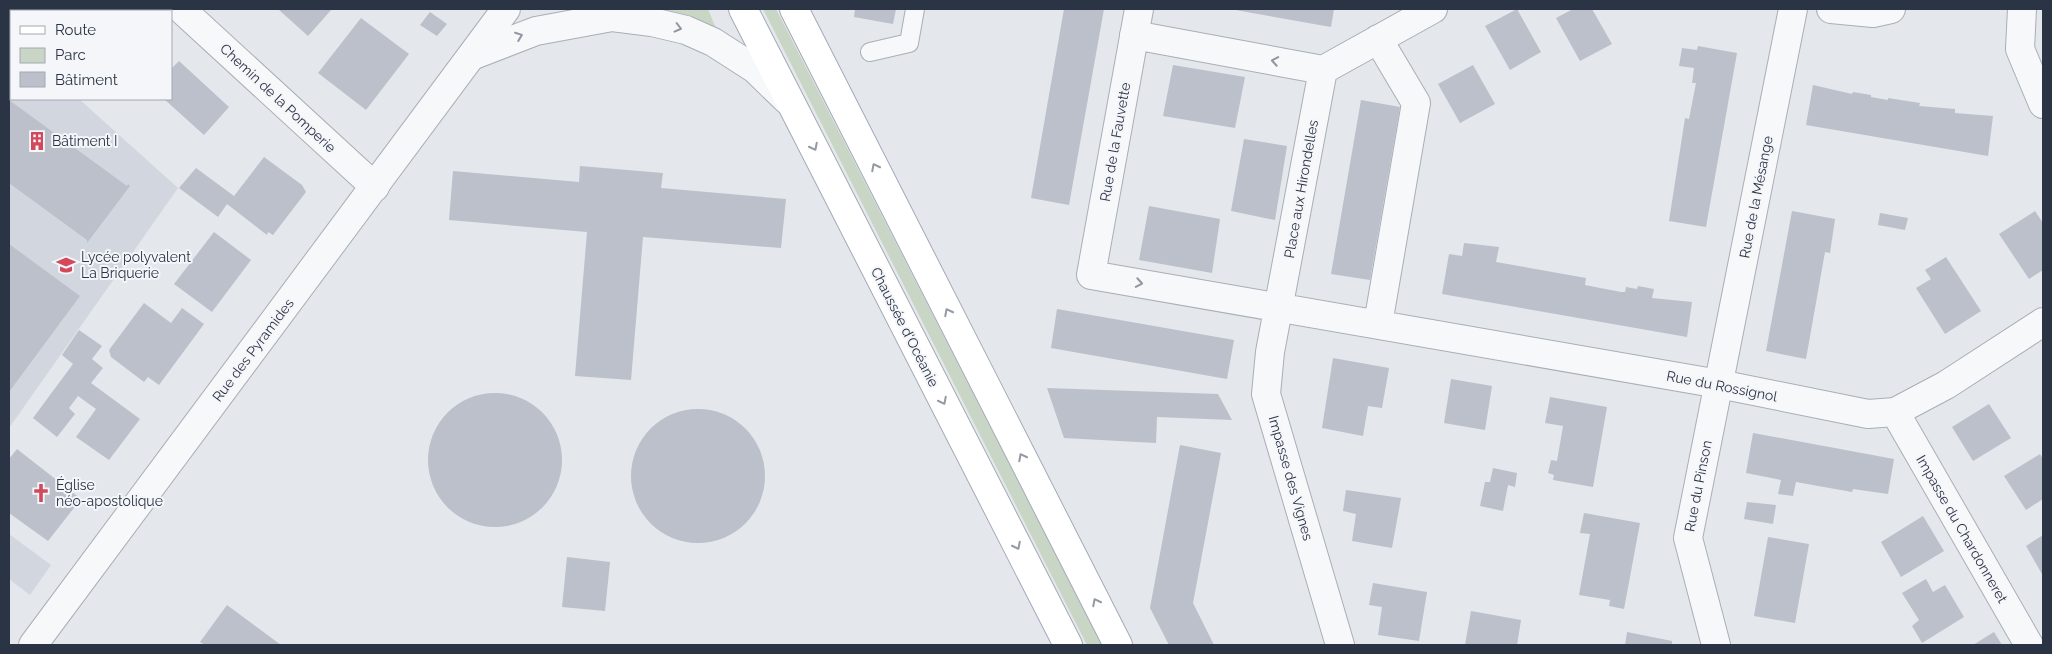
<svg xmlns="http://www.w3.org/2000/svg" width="2052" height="654" font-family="Raleway,sans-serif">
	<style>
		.built { fill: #d2d6de }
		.green { fill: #c9d6c5 }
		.building { fill: #bbc0ca }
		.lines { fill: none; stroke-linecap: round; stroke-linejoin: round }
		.service-casing { stroke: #a9aeb7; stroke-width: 20 }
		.minor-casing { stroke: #a9aeb7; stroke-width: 30 }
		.tertiary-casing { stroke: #a9aeb7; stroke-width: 30 }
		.primary-casing { stroke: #a3abb8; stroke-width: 30 }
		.service { stroke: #f7f8fa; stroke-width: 18 }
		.minor { stroke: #f7f8fa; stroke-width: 28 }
		.tertiary { stroke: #f7f8fa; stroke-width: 28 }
		.primary { stroke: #fff; stroke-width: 28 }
		.oneway { stroke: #9196a0 }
		.oneway2 { stroke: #959aa2 }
		.labels { text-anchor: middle; stroke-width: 4; stroke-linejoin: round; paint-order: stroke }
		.street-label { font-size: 14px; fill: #2b3445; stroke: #f4f6f9 }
		.poi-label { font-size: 14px; fill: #2b3445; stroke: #f4f6f9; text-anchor: start }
	</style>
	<rect width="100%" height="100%" fill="#e4e7ec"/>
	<!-- built -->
	<path class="built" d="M9 16 11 18V99H79L178 188 9 428Z
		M9 534 51 565 30 595 9 579Z"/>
	<!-- green -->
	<path class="green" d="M648 9H708L717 31Z
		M763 9H776L1102 645H1087Z"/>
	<!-- building -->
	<path class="building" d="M278 9H332L308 36Z
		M855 9H896L893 24 854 17Z
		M1064 9H1104L1069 205 1031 198Z
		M1230 9H1334L1331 27Z
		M1517 9 1541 52 1510 70 1485 26Z
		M1573 9H1592L1612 44 1580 61 1556 18Z
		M430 12 447 24 437 36 420 25Z
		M361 18 409 54 366 110 318 73Z
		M1698 46 1737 53 1706 227 1669 221 1685 118 1689 119 1696 83H1692L1694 68 1679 66 1682 48 1697 50Z
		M179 61 229 107 204 135 164 99H171V69Z
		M1173 65 1245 77 1235 128 1163 116Z
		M1473 65 1495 104 1460 123 1438 84Z
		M1813 85 1852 94 1853 92 1871 95V97L1888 100V98L1920 103 1919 106 1955 109V113L1993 116 1988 156 1806 125Z
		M9 100 127 186 128 184 130 186 87 243V240L9 183Z
		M1361 100 1400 107 1370 280 1331 274Z
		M1244 139 1287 146 1275 220 1231 211Z
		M264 157 302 185 306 192 273 235 268 232 267 235 227 204 218 217 179 188 196 168 234 196Z
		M580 166 663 173 661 188 786 199 781 248 643 237 631 380 575 376 587 232 449 220 453 171 579 182Z
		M1149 206 1220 219 1212 273 1139 260Z
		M1792 211 1835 219 1830 253 1825 252 1806 359 1766 351Z
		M2035 211 2043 223V270L2029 279 1999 234Z
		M1880 213 1908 218 1905 230 1878 225Z
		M214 232 251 260 212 312 174 284Z
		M1464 243 1499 247 1496 262 1586 278 1585 285 1621 292H1625L1626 287 1637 289 1638 286 1654 289 1652 298 1692 302 1687 337 1442 294 1449 254 1462 256Z
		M9 244 80 296 9 392Z
		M1946 257 1981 311 1945 334 1916 288 1931 279 1925 270Z
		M144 303 171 323 182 308 204 324 159 385 148 377 144 382 111 357 109 350Z
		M1057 309 1234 340 1227 379 1051 348Z
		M79 330 102 346 92 359 103 368 91 383 140 419 109 460 76 437 96 409 78 396 69 408 75 414 57 437 33 418 73 364 62 355Z
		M1333 358 1389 368 1382 408 1368 406 1363 436 1322 428Z
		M1451 379 1492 386 1485 430 1444 423Z
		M1047 388 1218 394 1232 420 1157 417 1156 443 1064 438Z
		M428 460a67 67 0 1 1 134 0a67 67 0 1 1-134 0Z
		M1550 397 1607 407 1593 487 1553 480 1554 475 1548 473 1551 460 1557 461 1563 426 1545 423Z
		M1989 404 2011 438 1973 461 1952 427Z
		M631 476a67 67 0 1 1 134 0a67 67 0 1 1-134 0Z
		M1753 433 1894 459 1888 494 1853 489 1852 492 1796 482 1793 496 1778 494 1781 480 1746 473Z
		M1180 445 1221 453 1193 603 1214 645H1169L1150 608Z
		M17 449 81 499 48 541 9 513V459Z
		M2040 454 2043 459V499L2026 510 2004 476Z
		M1493 468 1517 473 1515 487 1508 485 1503 511 1480 506 1485 482H1490Z
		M1346 490 1401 498 1392 548 1352 541 1356 514 1343 511Z
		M1747 502 1776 505 1773 524 1744 519Z
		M1584 513 1640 523 1624 609 1609 606 1610 600 1579 595 1590 534 1580 533Z
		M1923 516 1944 551 1901 577 1881 542Z
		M2043 535V576L2026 546Z
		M1768 537 1809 544 1795 623 1754 616Z
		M567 557 610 562 605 611 562 607Z
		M1926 579 1933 592 1945 585 1964 617 1922 643 1912 626 1919 620 1902 593Z
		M1373 583 1427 592 1419 641 1378 635 1382 607 1369 605Z
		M227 605 281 645H205L200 642Z
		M1471 611 1521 620 1517 645H1465Z
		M1627 632 1672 641V645H1625Z
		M1994 632 2002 645H1973Z"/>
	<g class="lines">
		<!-- service casing -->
		<g class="service-casing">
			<path id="service" d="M870 52 909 43 915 9"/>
		</g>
		<!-- minor casing -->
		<g class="minor-casing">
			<path id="minor" d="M181 9 375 187
				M1139 9 1091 275 1719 384 1868 414 1895 412 1946 385 2043 322
				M1831 9 1873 13 1891 9
				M2022 9 2020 49 2043 104
				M1134 35 1323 70
				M474 55 536 31 612 17 652 22 686 30 713 42 755 69 787 100
				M1323 70 1270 352 1266 394 1340 645
				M1323 70 1433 9
				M1378 324 1416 103 1378 39
				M1895 412 2029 645
				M1716 645 1688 538 1793 9"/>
		</g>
		<!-- tertiary casing -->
		<g class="tertiary-casing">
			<path id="tertiary" d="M33 645 506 9"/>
		</g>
		<!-- primary casing -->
		<g class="primary-casing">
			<path id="primary" d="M743 9 1068 645
				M794 9 1118 645"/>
		</g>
		<!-- service -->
		<use href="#service" class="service"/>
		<!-- minor -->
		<use href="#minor" class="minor"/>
		<!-- tertiary -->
		<use href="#tertiary" class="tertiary"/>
		<!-- primary -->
		<use href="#primary" class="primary"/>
	</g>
	<!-- one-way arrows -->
	<defs><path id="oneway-chevron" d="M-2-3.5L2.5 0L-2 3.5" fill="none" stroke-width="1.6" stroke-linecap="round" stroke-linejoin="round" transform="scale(1.25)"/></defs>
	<g class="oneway">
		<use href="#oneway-chevron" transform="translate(678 28) rotate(14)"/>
		<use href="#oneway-chevron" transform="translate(519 36) rotate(-21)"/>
		<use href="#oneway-chevron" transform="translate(1275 61) rotate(-170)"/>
		<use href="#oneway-chevron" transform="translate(1139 283) rotate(10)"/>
	</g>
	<g class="oneway2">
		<use href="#oneway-chevron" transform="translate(814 147) rotate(63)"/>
		<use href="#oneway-chevron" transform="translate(875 167) rotate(-117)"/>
		<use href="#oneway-chevron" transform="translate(948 312) rotate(-117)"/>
		<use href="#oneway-chevron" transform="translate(943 401) rotate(63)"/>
		<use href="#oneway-chevron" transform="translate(1022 457) rotate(-117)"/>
		<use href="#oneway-chevron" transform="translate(1017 546) rotate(63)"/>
		<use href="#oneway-chevron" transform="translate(1096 602) rotate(-117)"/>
	</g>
	<!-- icons -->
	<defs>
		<g id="building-bare" transform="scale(1.5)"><path d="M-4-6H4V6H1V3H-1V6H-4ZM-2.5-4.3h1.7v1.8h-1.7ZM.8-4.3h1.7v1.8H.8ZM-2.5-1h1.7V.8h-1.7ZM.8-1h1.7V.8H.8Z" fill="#d1495b" stroke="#f4f6f9" stroke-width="2.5" paint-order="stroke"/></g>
		<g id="school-bare" transform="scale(1.5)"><path d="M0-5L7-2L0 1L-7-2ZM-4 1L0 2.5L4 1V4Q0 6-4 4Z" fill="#d1495b" stroke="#f4f6f9" stroke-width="2.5" paint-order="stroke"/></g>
		<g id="church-bare" transform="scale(1.5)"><path d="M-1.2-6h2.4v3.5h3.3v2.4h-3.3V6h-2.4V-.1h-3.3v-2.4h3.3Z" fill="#d1495b" stroke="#f4f6f9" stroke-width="2.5" paint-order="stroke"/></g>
	</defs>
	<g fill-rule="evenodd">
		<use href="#building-bare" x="37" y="141"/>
		<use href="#school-bare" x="66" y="265"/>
		<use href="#church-bare" x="41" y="493"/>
	</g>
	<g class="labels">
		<!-- street labels -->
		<g class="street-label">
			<text transform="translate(278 98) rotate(43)" y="5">Chemin de la Pomperie</text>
			<text transform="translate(1115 142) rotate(-80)" y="5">Rue de la Fauvette</text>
			<text transform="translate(1301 189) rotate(-80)" y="5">Place aux Hirondelles</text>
			<text transform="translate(1756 197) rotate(-79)" y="5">Rue de la Mésange</text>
			<text transform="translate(905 327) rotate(63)" y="5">Chaussée d'Océanie</text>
			<text transform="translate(253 350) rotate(-53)" y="5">Rue des Pyramides</text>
			<text transform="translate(1722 386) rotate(11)" y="5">Rue du Rossignol</text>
			<text transform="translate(1291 478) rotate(74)" y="5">Impasse des Vignes</text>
			<text transform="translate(1698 486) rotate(-79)" y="5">Rue du Pinson</text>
			<text transform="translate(1962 529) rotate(60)" y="5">Impasse du Chardonneret</text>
		</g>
		<!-- poi labels -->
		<g class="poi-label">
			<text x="52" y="146">Bâtiment I</text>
			<text x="81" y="262">Lycée polyvalent<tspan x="81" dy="16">La Briquerie</tspan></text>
			<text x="56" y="490">Église<tspan x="56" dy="16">néo-apostolique</tspan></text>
		</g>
	</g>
	<!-- border -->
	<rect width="2052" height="654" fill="none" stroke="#2b3445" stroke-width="20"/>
	<!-- legend -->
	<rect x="10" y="10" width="162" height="90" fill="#f4f6f9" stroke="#a4a8b1"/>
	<rect x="20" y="26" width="25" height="8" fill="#ffffff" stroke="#a4a8b1"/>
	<text x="55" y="35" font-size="15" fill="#2b3445">Route</text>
	<rect x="20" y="48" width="25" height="15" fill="#c9d6c5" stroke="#a4a8b1"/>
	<text x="55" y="60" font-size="15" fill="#2b3445">Parc</text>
	<rect x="20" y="72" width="25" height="15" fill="#bbc0ca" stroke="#a4a8b1"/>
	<text x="55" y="85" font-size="15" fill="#2b3445">Bâtiment</text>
</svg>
